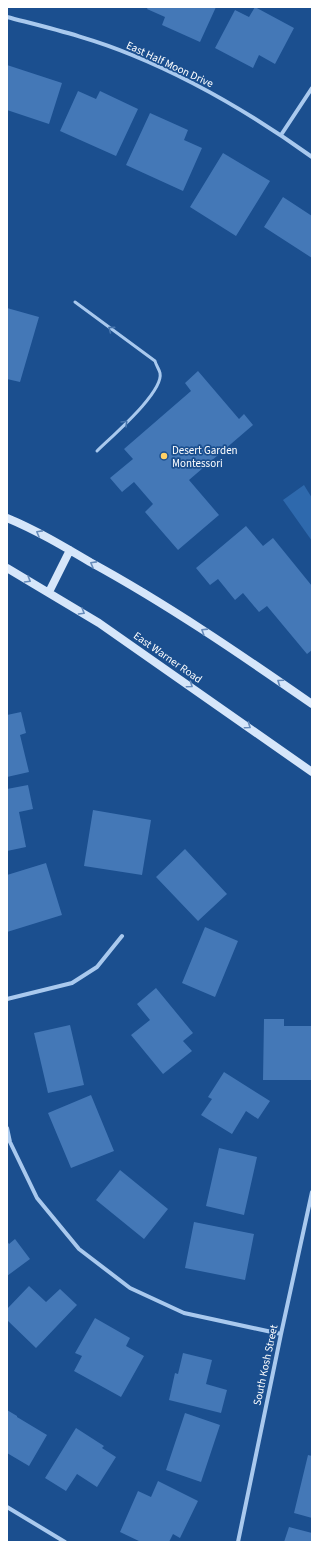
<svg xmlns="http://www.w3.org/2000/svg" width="319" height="1549" font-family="'Source Sans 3',sans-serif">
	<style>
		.pitch { fill: #2e69ad }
		.building { fill: #4478b7 }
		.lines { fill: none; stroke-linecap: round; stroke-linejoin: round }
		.lane { stroke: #a9c9ee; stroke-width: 3 }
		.street { stroke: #a9c9ee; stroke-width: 4 }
		.secondary { stroke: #d6e6fa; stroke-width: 8 }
		.oneway { stroke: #4674ac }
		.oneway2 { stroke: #668bba }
		.poi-dot { fill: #ffd166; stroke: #1b4f8f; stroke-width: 1.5 }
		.labels { text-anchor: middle; stroke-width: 3.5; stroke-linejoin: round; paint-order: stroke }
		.street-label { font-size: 11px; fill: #fff; stroke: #1b4f8f }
		.poi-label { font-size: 11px; fill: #fff; stroke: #1b4f8f; text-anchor: start }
	</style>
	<rect width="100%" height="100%" fill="#1b4f8f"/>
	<!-- pitch -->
	<path class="pitch" d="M304 485 312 498V541L283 500Z"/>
	<!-- building -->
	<path class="building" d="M148 7H216L200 42 162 25 165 17 147 9Z
		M255 7 294 28 275 64 259 55 253 68 215 48 235 10 249 17Z
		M7 65 62 83 49 124 7 110Z
		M78 91 96 99 100 91 138 109 116 156 60 131Z
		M150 113 188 130 184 140 202 148 183 191 126 165Z
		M223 153 270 181 236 236 190 207Z
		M283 197 312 216V258L264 227Z
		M7 308 39 317 20 382 7 379Z
		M198 371 239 419 244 414 253 425 189 480 219 515 178 550 145 512 153 504 134 482 122 492 110 478 133 459 124 449 191 391 185 383Z
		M246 526 263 546 273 538 312 586V650L307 654 267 606 259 612 243 593 235 600 218 579 210 585 196 568Z
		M21 712 26 733 20 735 29 772 7 777V715Z
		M28 785 33 809 19 812 26 847 7 851V789Z
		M93 810 151 820 142 875 84 866Z
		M185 849 227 894 198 921 156 877Z
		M46 863 62 915 7 932V875Z
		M205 927 238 941 215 997 182 983Z
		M156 988 193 1033 183 1041 192 1051 163 1074 131 1035 150 1020 137 1004Z
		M264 1019H284V1026H312V1080H263Z
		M70 1025 84 1085 48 1093 34 1033Z
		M224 1072 270 1101 258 1119 246 1111 232 1134 201 1115 212 1099 208 1097Z
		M91 1095 114 1151 71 1168 48 1113Z
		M219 1148 257 1157 244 1215 206 1206Z
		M120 1170 168 1209 144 1239 96 1200Z
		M194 1222 254 1234 245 1280 185 1268Z
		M15 1239 30 1259 7 1276V1241L9 1244Z
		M29 1286 46 1302 60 1289 77 1305 36 1348 7 1320V1309Z
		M95 1318 130 1338 126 1346 144 1356 121 1397 74 1371 82 1356 75 1353Z
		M183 1353 212 1360 206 1384 227 1390 221 1413 169 1400 175 1373 178 1374Z
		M7 1410 17 1416V1417L47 1435 29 1466 7 1453Z
		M185 1413 220 1425 201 1482 166 1470Z
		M76 1428 104 1446 102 1448 116 1457 97 1487 77 1474 66 1491 45 1478Z
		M308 1455 312 1456V1518L294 1513Z
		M158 1481 198 1501 180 1538 173 1534 169 1542H141L120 1532 138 1491 151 1497Z
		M289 1527 312 1533V1542H284Z"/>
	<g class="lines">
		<!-- lane -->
		<path class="lane" d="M75 302 155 361C156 365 159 369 160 373 164 392 111 437 97 451"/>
		<!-- street -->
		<path class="street" d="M7 17C49 28 92 38 132 55 196 81 256 117 312 157
			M281 135 312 88
			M7 999 72 983 97 967 122 936
			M7 1128 10 1142 37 1198 79 1249 130 1288 184 1313 281 1334
			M7 1507 65 1542
			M238 1542 281 1334 312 1192"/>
		<!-- secondary -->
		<path class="secondary" d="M7 518C36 530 63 546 90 562 167 604 240 654 312 704
			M7 568 99 623 312 772
			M49 592 70 550"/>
	</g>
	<!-- one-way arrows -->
	<defs><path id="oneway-chevron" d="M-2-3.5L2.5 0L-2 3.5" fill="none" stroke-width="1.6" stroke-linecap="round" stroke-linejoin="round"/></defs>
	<g class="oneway">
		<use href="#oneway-chevron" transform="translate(111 329) rotate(-143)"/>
		<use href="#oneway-chevron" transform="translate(125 423) rotate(-45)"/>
	</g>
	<g class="oneway2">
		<use href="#oneway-chevron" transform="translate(39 533) rotate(-151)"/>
		<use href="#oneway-chevron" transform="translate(93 564) rotate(-151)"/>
		<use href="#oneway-chevron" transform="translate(28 580) rotate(31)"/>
		<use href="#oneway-chevron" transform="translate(82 612) rotate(31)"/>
		<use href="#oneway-chevron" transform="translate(204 631) rotate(-148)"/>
		<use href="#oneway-chevron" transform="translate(280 682) rotate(-145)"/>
		<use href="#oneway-chevron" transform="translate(190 685) rotate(35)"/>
		<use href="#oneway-chevron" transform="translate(248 726) rotate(35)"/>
	</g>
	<!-- markers -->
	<circle class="poi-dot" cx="164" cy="456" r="4"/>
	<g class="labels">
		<!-- street labels -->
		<g class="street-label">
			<text transform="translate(170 64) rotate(25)" y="4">East Half Moon Drive</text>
			<text transform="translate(168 657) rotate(35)" y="4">East Warner Road</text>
			<text transform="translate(265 1365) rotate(-78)" y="4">South Kosh Street</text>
		</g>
		<!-- poi labels -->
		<g class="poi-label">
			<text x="172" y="454">Desert Garden<tspan x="172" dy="13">Montessori</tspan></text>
		</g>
	</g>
	<!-- border -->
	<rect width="319" height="1549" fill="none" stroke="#ffffff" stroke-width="16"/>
</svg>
